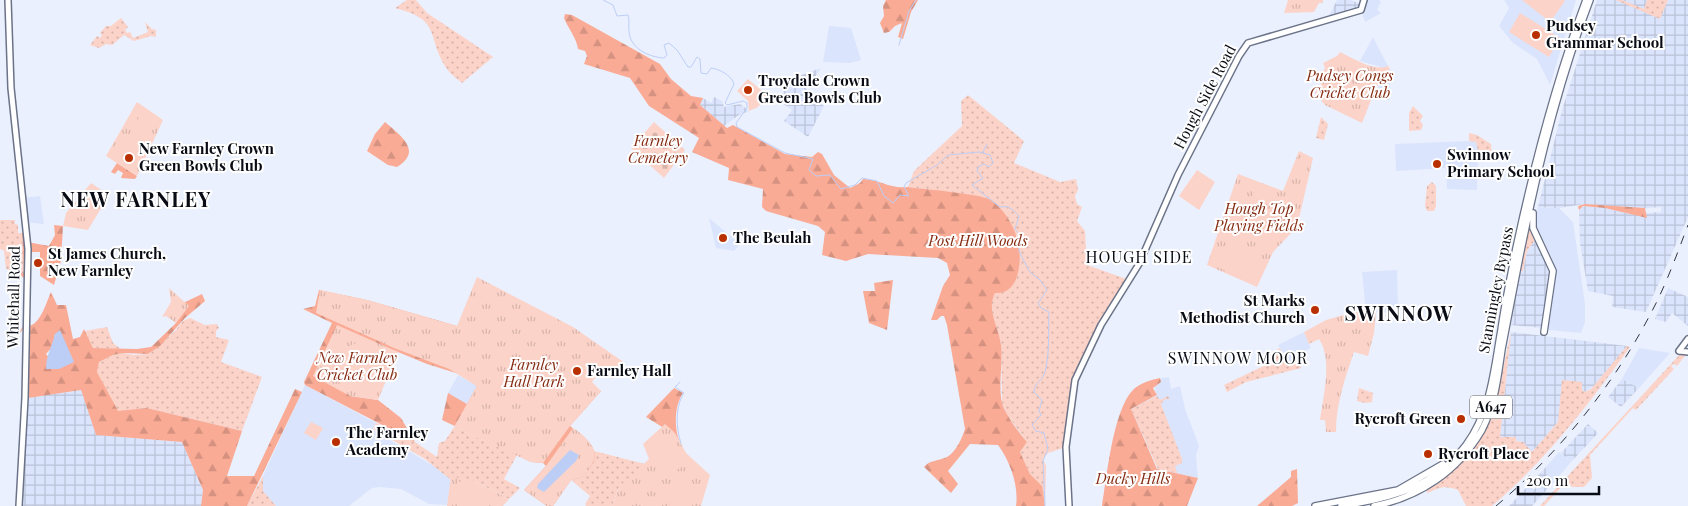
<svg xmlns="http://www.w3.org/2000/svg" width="1688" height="506" font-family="'Playfair Display',serif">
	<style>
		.built { fill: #dae4fc }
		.industrial { fill: url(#industrial-grid) }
		.grass { fill: url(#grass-dots) }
		.forest { fill: url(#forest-firs); fill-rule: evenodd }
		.cemetery { fill: url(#cemetery-stones) }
		.park { fill: url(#park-tufts) }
		.garden { fill: #fcd3c8 }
		.water { fill: #bdcef6 }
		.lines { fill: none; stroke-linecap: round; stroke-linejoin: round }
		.stream { stroke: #bdcef6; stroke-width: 1 }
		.major-casing { stroke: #6b7388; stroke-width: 8 }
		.highway-casing { stroke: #6b7388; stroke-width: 8 }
		.major { stroke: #fff; stroke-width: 5 }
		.highway { stroke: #fff; stroke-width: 5.5 }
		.rail { stroke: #32353e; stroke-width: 1; stroke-dasharray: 9 9; stroke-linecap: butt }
		.poi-dot { fill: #b82f00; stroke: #fff; stroke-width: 2 }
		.labels { text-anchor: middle; stroke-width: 4; stroke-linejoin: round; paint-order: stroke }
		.shield { fill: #fff; stroke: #53555a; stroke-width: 1 }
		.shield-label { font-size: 14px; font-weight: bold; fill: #090c14 }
		.poi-label { font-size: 15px; font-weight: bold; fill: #090c14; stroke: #fff; text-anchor: start }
		.park-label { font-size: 15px; font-style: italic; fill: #852b12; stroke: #fff }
		.street-label { font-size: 15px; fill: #090c14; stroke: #fff }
		.neighbourhood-label { font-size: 16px; letter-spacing: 1px; fill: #090c14; stroke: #fff }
		.district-label { font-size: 20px; font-weight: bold; letter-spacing: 1px; fill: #090c14; stroke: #fff }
	</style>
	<defs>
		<pattern id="industrial-grid" width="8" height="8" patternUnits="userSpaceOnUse" patternTransform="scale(1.25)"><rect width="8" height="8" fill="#dae4fc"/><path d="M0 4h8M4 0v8" fill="none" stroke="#bac2d7"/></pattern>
		<pattern id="grass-dots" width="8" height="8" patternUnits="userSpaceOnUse" patternTransform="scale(1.25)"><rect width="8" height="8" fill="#fcd3c8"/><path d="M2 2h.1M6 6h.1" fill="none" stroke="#d7b4ab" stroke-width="1.8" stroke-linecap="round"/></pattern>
		<pattern id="forest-firs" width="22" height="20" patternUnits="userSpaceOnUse" patternTransform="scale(1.25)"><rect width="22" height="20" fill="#faab95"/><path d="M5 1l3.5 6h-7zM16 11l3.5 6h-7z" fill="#d59280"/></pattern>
		<pattern id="cemetery-stones" width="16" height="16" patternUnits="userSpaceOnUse" patternTransform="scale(1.25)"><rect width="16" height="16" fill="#fcd3c8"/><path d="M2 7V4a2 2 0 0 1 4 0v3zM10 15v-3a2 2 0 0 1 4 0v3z" fill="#d7b4ab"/></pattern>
		<pattern id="park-tufts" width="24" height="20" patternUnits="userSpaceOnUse" patternTransform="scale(1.25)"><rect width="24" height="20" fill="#fcd3c8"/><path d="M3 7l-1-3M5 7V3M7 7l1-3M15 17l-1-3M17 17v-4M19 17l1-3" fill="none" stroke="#d7b4ab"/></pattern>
	</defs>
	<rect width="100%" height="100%" fill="#eaf0fe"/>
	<!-- built -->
	<path class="built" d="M1364 0H1379L1381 2 1377 10 1381 13 1365 22 1361 10Z
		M1504 0H1576L1550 85 1537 59 1513 43 1499 26 1509 8Z
		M829 26 851 28 861 60 850 63 823 62Z
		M1373 37 1380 51 1388 66 1384 68 1360 61Z
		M1390 69V100H1372L1386 70Z
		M1469 141 1476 142 1478 148 1477 190 1447 189 1446 168 1396 171 1395 144Z
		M40 196 44 224 25 222 22 198Z
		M1538 207 1559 208 1573 222 1585 304V322L1581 333 1549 330 1546 327 1554 268 1552 258 1538 232 1535 221Z
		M709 218 729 235 742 242 734 251 716 248Z
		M1397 270 1398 312H1366L1362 272Z
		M1304 332 1311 348 1298 354 1299 361 1285 364 1284 354 1278 345Z
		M1639 348 1670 353 1639 388 1622 379Z
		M458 375 477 386 467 405 448 393Z
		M1169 377 1171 389 1180 386 1185 409 1199 446 1196 455 1198 478 1158 469 1131 409 1157 396 1154 385 1161 382V378Z
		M305 385 376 423 373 430 437 468 451 480 447 505 429 504 401 489 379 487 372 488 349 506H276L263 491V476Z
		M1559 452 1571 462 1554 482 1546 475V467Z"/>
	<!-- industrial -->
	<path class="industrial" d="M1337 0H1351L1362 5 1361 7 1327 20Z
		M1597 0H1688V217L1646 312 1612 307 1613 296 1588 291 1580 243 1579 210 1582 206 1605 208 1630 214 1661 212V207L1638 209 1585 204 1559 208 1538 207 1562 110Z
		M821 68 804 93 824 106 808 137 784 121 792 110 778 100 793 78Z
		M714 97 722 101 724 107 740 104 749 111 739 115 724 126 700 105 703 98 711 103Z
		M1535 240 1550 271 1543 328 1511 325 1519 271H1523L1527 251Z
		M1668 288 1688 297V326L1672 313 1666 322 1655 319Z
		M1511 332 1627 346 1594 386 1585 392 1582 390 1560 407 1558 422 1532 452 1523 442 1500 437Z
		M1622 379 1639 388 1621 407 1608 397Z
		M81 390 96 435 182 442 203 490 201 506H20L28 398Z
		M1588 424 1598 433 1571 462 1561 453Z
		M1546 467 1550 471 1546 475 1554 482 1532 506H1509Z"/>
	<!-- grass -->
	<path class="grass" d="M407 0H416L427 13 493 57 462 83C456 78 449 73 445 66 426 33 441 20 395 8Z
		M1616 0H1622L1644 9 1647 0H1668L1660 19Z
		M121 18 128 27 125 30 127 33 130 32 133 38 148 32 145 22 152 29 156 30V37L151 36 134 41 124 35 112 45 106 44 99 48 90 45 97 36 100 38 102 35 100 33 106 26H111Z
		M968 95 1024 141 1014 163 1060 182 1076 179 1078 190 1075 196 1077 204 1082 207 1077 221 1085 231 1087 265 1129 280 1101 325 1075 380 1066 447 1048 453 1043 459 1046 466 1045 506 1041 486 1030 474 1020 452 1027 442 1007 415 1002 403 1001 344 992 315V299L995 293 1018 274 1017 236 988 198 908 187 914 171 962 126 961 101Z
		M1413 106 1423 116 1420 121 1423 125 1421 130 1409 131V113Z
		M1321 117 1328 124 1324 140 1316 138Z
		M1469 133 1477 135 1491 144 1492 156 1479 154 1476 142 1469 141Z
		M1432 182 1436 186V206L1434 211H1427L1425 206 1427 186Z
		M0 220H15V224L18 225V233H22L24 274 6 269 4 251 0 249Z
		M1531 221 1535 240 1527 251 1523 271H1519Z
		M190 318 205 325 217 324 219 328 216 331V337L229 340 221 362 262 377 242 431 147 408 117 412 97 372 99 362 113 355 123 353 133 355 149 354 175 331 183 321Z
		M107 327 113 343 121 349 93 348 85 331Z
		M1511 332 1500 437H1516V441L1523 442 1532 452 1558 422 1562 380 1582 382V390L1585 392 1591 389 1627 346 1630 347C1589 404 1546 460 1492 506H1466L1458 490C1445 485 1439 487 1428 493L1426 490C1498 440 1493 410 1511 332Z
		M1280 348 1285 364 1299 361 1301 368 1246 382 1227 392 1224 385 1272 362 1268 355Z
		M1683 351 1688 352 1677 366 1674 364 1671 366 1674 369 1636 410 1633 408 1590 455 1592 478 1584 487H1572L1566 482 1544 506H1540Z
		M1359 388 1373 393 1372 402 1365 403 1357 401Z
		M1157 396 1160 400 1168 396 1170 399H1165L1161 404 1182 459V463L1175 466 1177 473 1158 469 1131 409Z
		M376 423 415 442 437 457 439 443 445 441 454 427 517 455 504 479 520 488 509 499 478 483 451 477V480L425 459 373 429Z
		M594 451 645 464 619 487 612 506H586L585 504 590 496 571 480 583 477 594 460Z
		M263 476V491L276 506H247Z"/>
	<!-- forest -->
	<path class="forest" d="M886 0H918L911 12 903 39 898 37 902 23 895 26 889 32 884 33 880 23 884 16 883 6Z
		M565 14 572 15 660 64 671 79 691 96 703 98 700 105 727 128 733 125 785 154 812 157 818 152 822 154 834 175 850 188 860 183 863 179C882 180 889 189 908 187 923 189 979 194 989 199 1001 206 1012 222 1016 235 1023 254 1022 295 995 293 986 310 999 328 1001 345 1003 364 998 385 1002 403 1005 414 1019 433 1027 442L1020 452 1030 474 1042 486 1045 506H1016C1019 486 1010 461 998 445L970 444 948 471 958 484 951 493 924 467C929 460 939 461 947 457 956 452 962 438 965 429L947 325 944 316H941L937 320H931L943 286 950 275 947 263 938 258 868 254 846 261 822 255 825 232 818 226 766 211 762 207 763 189 728 180 729 168 692 152 699 138 649 106 630 78 584 64 587 56 585 51 578 49C577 39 568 28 564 18Z
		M385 122C401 136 423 151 397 167L388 165 367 151 375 134Z
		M117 163 137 176 135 179 121 178 123 173 118 170 115 174 111 172Z
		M1585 204 1645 208 1647 218 1605 208 1583 206 1579 210 1578 206Z
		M54 225 63 226 61 261 54 285 40 276V252H28L27 242 49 246 55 235Z
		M22 233H24L25 326 16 339 23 326 24 278 17 273H24Z
		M893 280 887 330 869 323 863 291H875L874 283Z
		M319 290 367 300 457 326 601 391 570 426C580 434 599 445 594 461 592 466 586 473 583 477L571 480 553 506H547L524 490 546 466 543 463 531 462 442 420 448 393 467 404 477 386 459 374 427 364 393 350 350 396 378 400 401 418 415 442 305 385 304 382 332 323 303 309 315 306Z
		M51 292 57 305H66L73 339 80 337 84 329 93 348 137 349 151 347 176 323 183 303 202 294 205 301 185 318 160 346 148 354 123 353 113 355 99 362 97 372 118 411 147 408 242 431 227 476H254L295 389 302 392 247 506H201L203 490 182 442 96 435 81 390 28 398 29 326C41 323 46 303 51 292ZM55 334 59 369 46 354 53 346Z
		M1160 378 1161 382 1153 388 1157 395 1131 409 1157 469 1198 478 1187 506H1102C1107 477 1113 407 1135 388 1143 382 1151 380 1160 378Z
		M674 388 683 393C674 406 674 429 680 443L667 430 646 417Z
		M1297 469 1298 503 1292 506H1257L1291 477V471Z"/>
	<!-- cemetery -->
	<path class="cemetery" d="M654 122 685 150 664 178 631 148Z"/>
	<!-- park -->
	<path class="park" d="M1288 0H1323V3H1319L1314 12 1284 13Z
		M1340 52C1352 58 1375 72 1388 66L1390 69C1378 75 1368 110 1362 123L1325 105 1315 93 1325 78 1322 74 1325 68 1323 63 1337 56Z
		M137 102 163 120 137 176 106 156Z
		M1299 151 1313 158 1297 227 1273 252 1257 287 1207 265 1238 174 1283 191Z
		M91 183 109 195 88 230 63 226 66 213Z
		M477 277 573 327 625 363 612 379 599 373 592 382 601 391 570 426 543 463 531 462 454 427 477 386 449 369 394 348 316 313 320 290 367 300 457 326Z
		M169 288 189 306 176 323 166 316 162 317 171 302Z
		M1354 312H1376L1374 333 1368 356 1354 352C1345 378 1336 404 1336 432H1326L1325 420H1320C1323 396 1333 360 1319 339L1309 344 1304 332 1326 320Z
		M337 325 398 352 378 400 350 396 313 376Z
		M665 424 675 433 686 453 710 475 701 506H612L619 487 649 459 643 444Z
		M573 428C583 434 598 447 594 460 592 466 586 473 583 477L571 480 553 506H547L524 490 546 466Z
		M451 476 478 483 509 499 503 506H447Z"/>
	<!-- garden -->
	<path class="garden" d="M1522 0H1563L1565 1 1550 22Z
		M1520 13 1560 38 1549 57 1509 32Z
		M748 79 767 95 758 107 749 111 748 101 737 91Z
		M141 114 154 123 148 133 135 124Z
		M137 134 146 140 140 151 128 144Z
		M126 147 139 155 133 168 120 161Z
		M1197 170 1215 182 1199 210 1179 196Z
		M1256 189 1270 195 1265 205 1251 199Z
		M1245 212 1281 225 1273 248 1236 235Z
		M1226 247 1261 261 1252 281 1217 267Z
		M357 343C370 343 379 357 386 367 386 379 378 388 368 394L350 388 334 370C333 355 344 347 357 343Z
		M311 422 323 428 316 440 304 433Z
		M665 433 682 467 662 477 645 444Z
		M458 481 493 497 489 506H460L449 501Z
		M678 485 695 492 689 506H669Z"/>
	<!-- water -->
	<path class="water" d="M60 330 74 362 59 369H46C46 355 52 347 55 334Z
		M570 450 579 455 576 461 544 492 537 488 538 484Z"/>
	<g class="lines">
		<!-- stream -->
		<path class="stream" d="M603 0 613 5 617 16 628 15C630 20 628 25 629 31 630 49 649 57 664 58L667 55 664 45 669 43 677 50 688 67H691L697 57 700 59 701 73 707 74 711 68C720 69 732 76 734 84L725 103 727 105 743 101 747 103V108L736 123 737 127 785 153 813 159 809 170 816 176 830 175 841 189 855 185 862 178 877 181 884 196 893 203 900 195 909 196 904 187 906 183 937 165 948 155 979 152 990 155 993 163 989 167 984 164 978 167 977 171 983 178 972 185 1000 207C1009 205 1013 210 1019 216L1015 229 1020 235 1019 251 1029 271 1040 280 1047 290 1038 303 1041 308 1049 312C1048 331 1050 353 1045 372 1043 380 1034 383 1034 392L1042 400 1039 411 1041 415 1032 425 1036 431 1044 433 1048 449 1043 461 1045 506
			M899 45 909 11 916 0
			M983 152 987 144
			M680 382 675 387 684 393C675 406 676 429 681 443"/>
		<!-- major casing -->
		<g class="major-casing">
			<path id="major" d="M8 0 11 88 28 249 25 398 19 506
				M1679 351 1688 339
				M1679 351 1688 352
				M1069 506 1066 447 1075 380 1101 325 1139 264 1178 175 1239 56 1248 43 1361 10 1364 0"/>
		</g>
		<!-- highway casing -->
		<g class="highway-casing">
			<path id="highway" d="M1533 213V228L1553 271 1544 332
				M1315 506 1398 490 1443 464
				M1341 506C1392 498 1433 488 1466 445 1491 411 1494 369 1501 330 1505 302 1511 275 1516 248 1534 164 1556 80 1586 0
				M1374 506C1420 497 1458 471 1482 430 1495 405 1498 376 1502 349 1507 323 1512 297 1517 271 1534 183 1558 83 1590 0"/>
		</g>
		<!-- major -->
		<use href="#major" class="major"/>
		<!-- highway -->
		<use href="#highway" class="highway"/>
		<!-- rail -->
		<path class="rail" d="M1496 506C1559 453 1613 386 1651 313 1666 285 1677 254 1688 225"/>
	</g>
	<!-- markers -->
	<g class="poi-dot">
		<circle cx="1536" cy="35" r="5"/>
		<circle cx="748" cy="90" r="5"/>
		<circle cx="129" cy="158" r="5"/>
		<circle cx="1437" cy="164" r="5"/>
		<circle cx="723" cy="238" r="5"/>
		<circle cx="38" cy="263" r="5"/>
		<circle cx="1315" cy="310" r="5"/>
		<circle cx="577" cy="371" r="5"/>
		<circle cx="1461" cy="419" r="5"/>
		<circle cx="336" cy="442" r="5"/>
		<circle cx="1428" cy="454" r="5"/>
	</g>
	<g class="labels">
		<!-- shield labels -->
		<rect class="shield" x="1470" y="395.5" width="42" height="23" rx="4"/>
		<g class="shield-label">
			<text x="1491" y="412">A647</text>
		</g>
		<!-- poi labels -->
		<g class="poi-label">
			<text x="1546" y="31">Pudsey<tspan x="1546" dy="17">Grammar School</tspan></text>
			<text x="758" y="86">Troydale Crown<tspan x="758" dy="17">Green Bowls Club</tspan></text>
			<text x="139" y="154">New Farnley Crown<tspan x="139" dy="17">Green Bowls Club</tspan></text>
			<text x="1447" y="160">Swinnow<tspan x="1447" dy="17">Primary School</tspan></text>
			<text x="733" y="243">The Beulah</text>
			<text x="48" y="259">St James Church,<tspan x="48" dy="17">New Farnley</tspan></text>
			<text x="1305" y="306" text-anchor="end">St Marks<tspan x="1305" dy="17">Methodist Church</tspan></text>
			<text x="587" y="376">Farnley Hall</text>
			<text x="1451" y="424" text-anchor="end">Rycroft Green</text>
			<text x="346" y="438">The Farnley<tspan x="346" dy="17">Academy</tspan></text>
			<text x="1438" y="459">Rycroft Place</text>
		</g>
		<!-- park labels -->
		<g class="park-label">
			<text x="1350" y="81">Pudsey Congs<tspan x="1350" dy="17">Cricket Club</tspan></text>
			<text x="658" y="146">Farnley<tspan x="658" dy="17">Cemetery</tspan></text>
			<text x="1259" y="214">Hough Top<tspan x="1259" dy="17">Playing Fields</tspan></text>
			<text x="978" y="246">Post Hill Woods</text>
			<text x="357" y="363">New Farnley<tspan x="357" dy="17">Cricket Club</tspan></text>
			<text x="534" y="370">Farnley<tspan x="534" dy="17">Hall Park</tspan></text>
			<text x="1133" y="484">Ducky Hills</text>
		</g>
		<!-- street labels -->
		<g class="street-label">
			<text transform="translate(1205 97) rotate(-62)" y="5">Hough Side Road</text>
			<text transform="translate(1496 290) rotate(-79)" y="5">Stanningley Bypass</text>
			<text transform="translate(14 297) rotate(-89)" y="5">Whitehall Road</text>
		</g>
		<!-- neighbourhood labels -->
		<g class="neighbourhood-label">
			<text x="1139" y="263">HOUGH SIDE</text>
			<text x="1238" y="364">SWINNOW MOOR</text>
		</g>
		<!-- district labels -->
		<g class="district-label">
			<text x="136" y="207">NEW FARNLEY</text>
			<text x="1399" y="321">SWINNOW</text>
		</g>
	</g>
	<!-- scale -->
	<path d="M1518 486v8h81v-8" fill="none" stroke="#090c14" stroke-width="2.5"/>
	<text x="1526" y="486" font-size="15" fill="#090c14" stroke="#ffffff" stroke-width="4" paint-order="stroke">200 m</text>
</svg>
